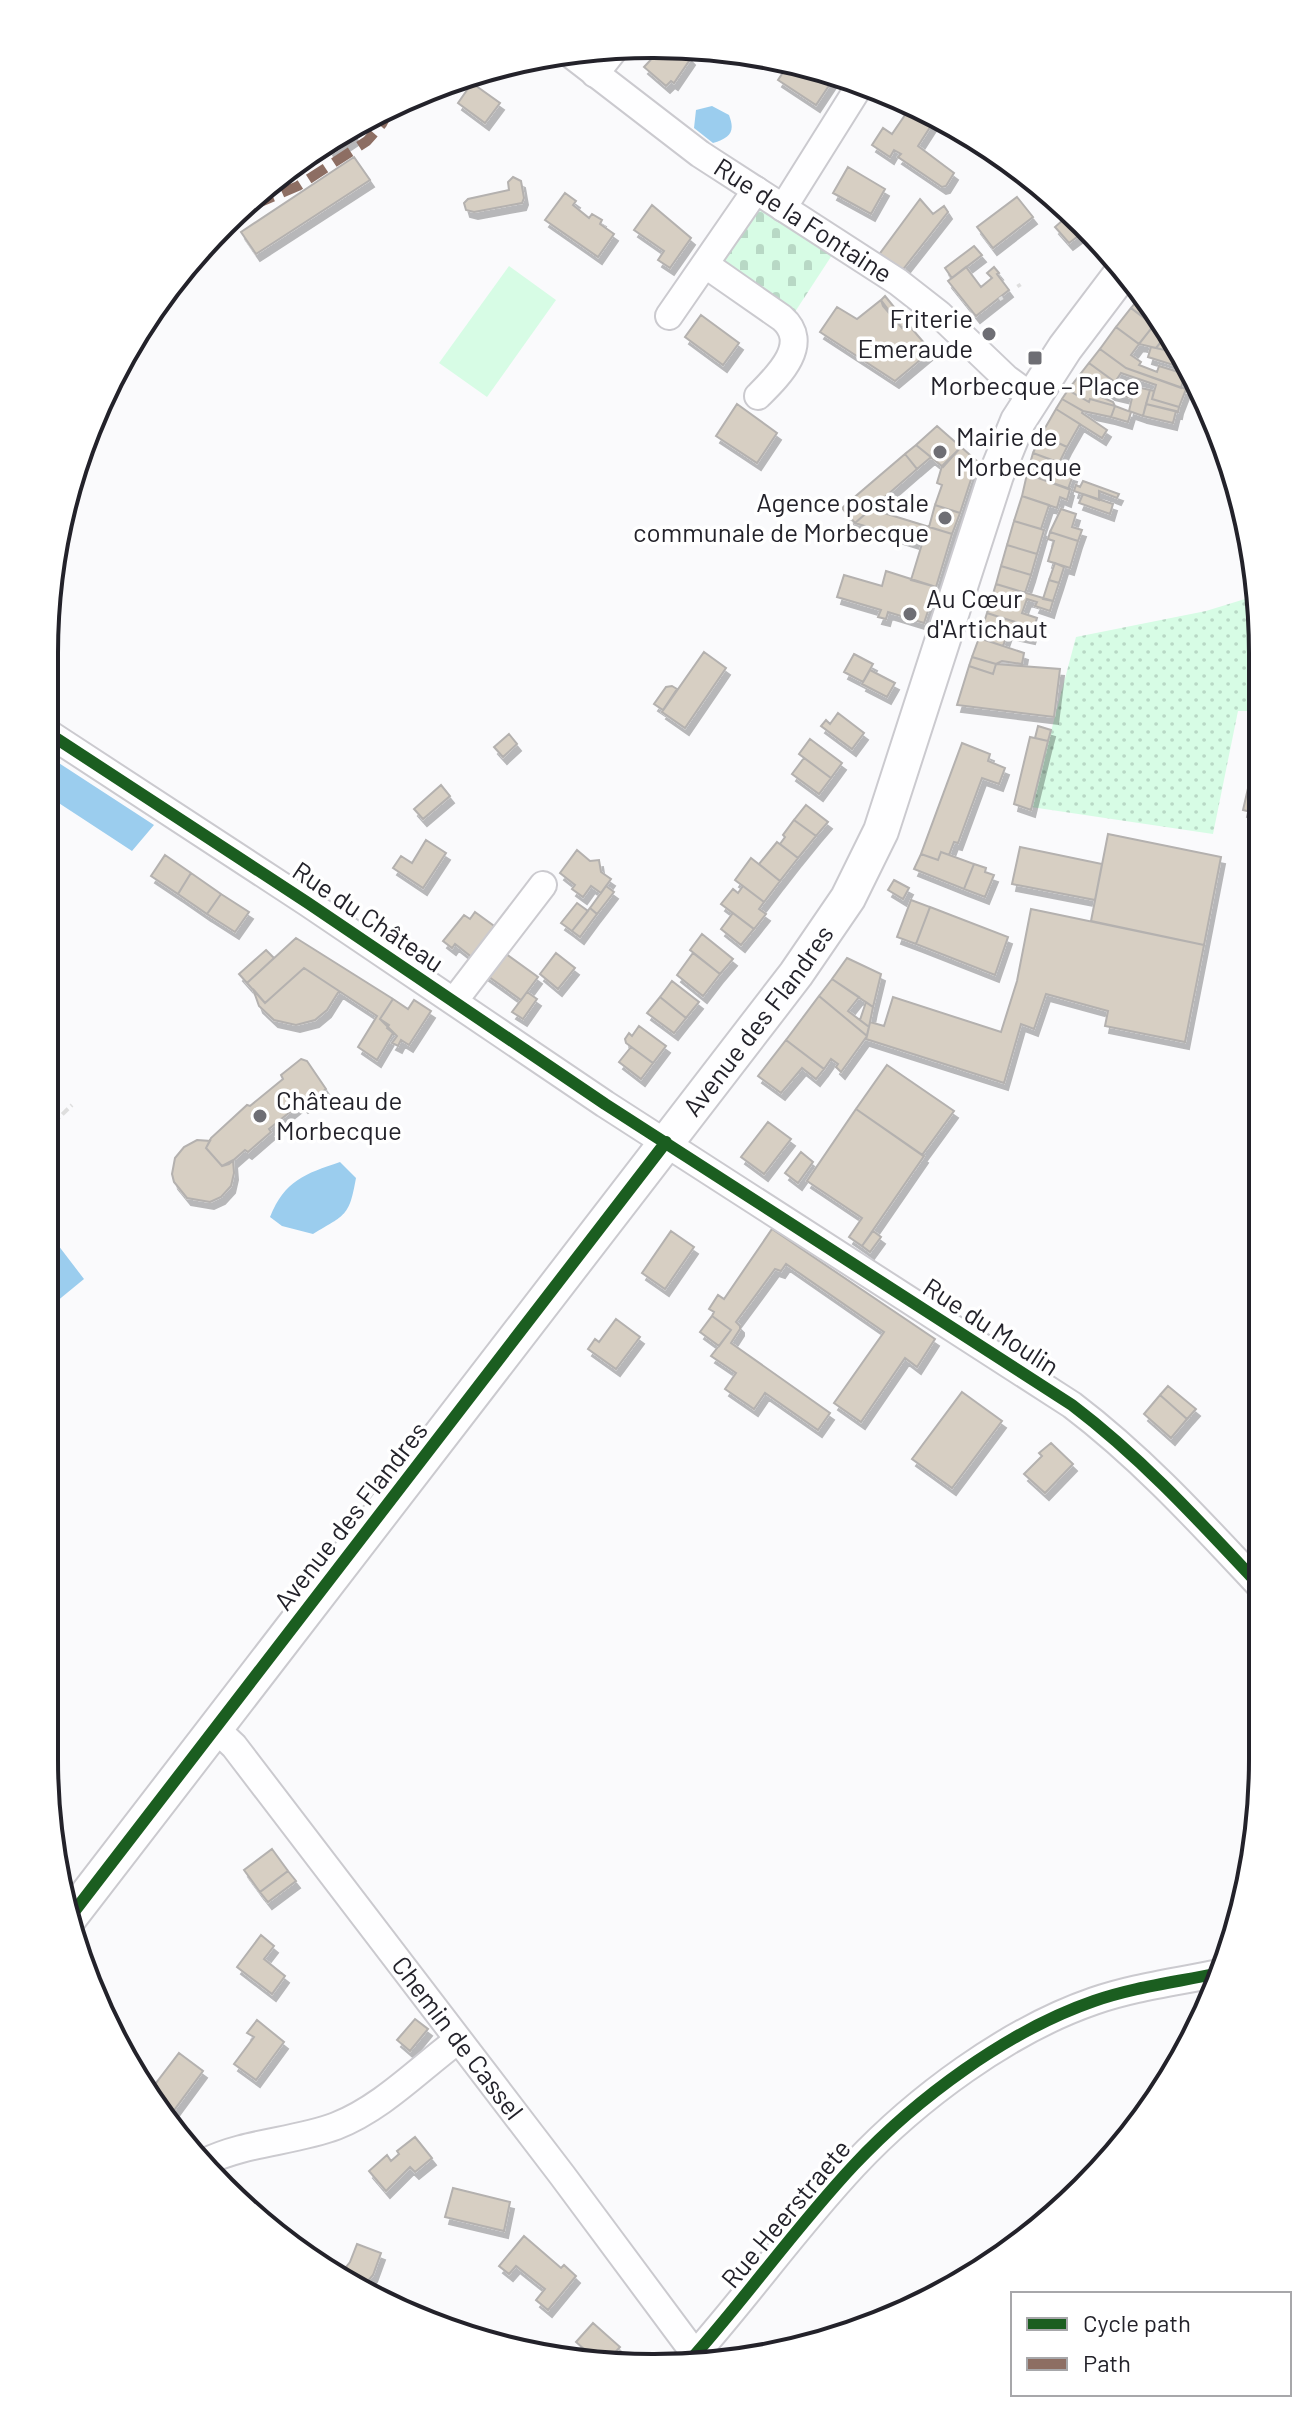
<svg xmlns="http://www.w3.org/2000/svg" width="1307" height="2412" font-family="Barlow,sans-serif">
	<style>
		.grass { fill: url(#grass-dots) }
		.cemetery { fill: url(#cemetery-stones) }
		.pitch { fill: #d7fce5 }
		.water { fill: #9bcdee }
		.building { fill: #d7cfc3; stroke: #b4b1af; stroke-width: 2; filter: url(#shadow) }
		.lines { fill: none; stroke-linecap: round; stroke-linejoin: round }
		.minor-casing { stroke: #cbcacf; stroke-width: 30 }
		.major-casing { stroke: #cbcacf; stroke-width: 38 }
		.path { stroke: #dedede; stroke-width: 4; stroke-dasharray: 8 4; stroke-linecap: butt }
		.minor { stroke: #fefeff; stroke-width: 26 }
		.major { stroke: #fefeff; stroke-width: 34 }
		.quiet { stroke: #8d6e63; stroke-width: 10; stroke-dasharray: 20 10; stroke-linecap: butt }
		.cycleway-casing { stroke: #fff; stroke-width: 17 }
		.cycleway { stroke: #1b5e20; stroke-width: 12 }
		.poi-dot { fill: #6e6e74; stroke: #fff; stroke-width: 3 }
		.labels { text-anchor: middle; stroke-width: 7; stroke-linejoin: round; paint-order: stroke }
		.street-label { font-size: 26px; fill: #23222a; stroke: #fff }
		.poi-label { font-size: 26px; fill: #23222a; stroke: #fff; text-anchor: start }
		.rim { fill: none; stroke: #23222a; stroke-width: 4 }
	</style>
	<defs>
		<pattern id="grass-dots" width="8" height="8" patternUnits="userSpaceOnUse" patternTransform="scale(2)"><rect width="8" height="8" fill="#d7fce5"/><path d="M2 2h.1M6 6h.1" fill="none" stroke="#b8d8c5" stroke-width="1.8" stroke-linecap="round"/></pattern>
		<pattern id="cemetery-stones" width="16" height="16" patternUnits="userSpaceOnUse" patternTransform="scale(2)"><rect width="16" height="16" fill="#d7fce5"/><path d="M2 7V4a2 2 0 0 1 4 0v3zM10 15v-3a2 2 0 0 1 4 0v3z" fill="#b8d8c5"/></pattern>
		<filter id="shadow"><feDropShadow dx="4" dy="7" stdDeviation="0" flood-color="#0004"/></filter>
	</defs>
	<rect width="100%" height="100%" fill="#fafafc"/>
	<!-- grass -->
	<path class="grass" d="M1258 595V711H1238L1213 834 1031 807 1076 637 1206 611Z"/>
	<!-- cemetery -->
	<path class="cemetery" d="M757 203 836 249 791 318 714 261Z"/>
	<!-- pitch -->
	<path class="pitch" d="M509 266 556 300 487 397 439 363Z"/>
	<!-- water -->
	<path class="water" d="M712 106 729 115C736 133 729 138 713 143L694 128 696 110Z
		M45 754 154 825 132 851 45 794Z
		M340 1162 356 1178C349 1217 346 1214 313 1234L282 1226 270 1217C285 1180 305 1174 340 1162Z
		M45 1228 84 1279 45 1311Z"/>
	<!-- building -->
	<path class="building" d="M656 47H680L691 58 674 83 671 81 666 86 644 67 660 50Z
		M790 62 818 69 832 81 816 105 778 80Z
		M472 83 500 103 485 123 458 103Z
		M910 104 936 115V118L918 146 954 173 946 186 942 187 898 157 901 154 894 150 890 157 872 145 883 128 892 134 905 115 903 114Z
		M350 128 356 137 332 153 326 143Z
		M354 157 370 180 256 254 241 232Z
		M848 167 885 189 871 214 833 193Z
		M513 177 521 181 524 198 522 203 474 212 466 210 464 203 468 199 509 190 508 182Z
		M565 193 576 201 573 205 589 218 592 214 602 220 600 224 614 234 598 257 545 220Z
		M1017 197 1033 217 993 248 977 227Z
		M920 199 933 214 944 206 948 212 901 272 878 256Z
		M1055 200 1089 228 1069 243 1055 227 1063 220 1049 204Z
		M652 205 691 238 670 268 658 260 664 251 634 230Z
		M974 246 982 255 952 278 945 268Z
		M966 267 981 287 992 278 987 273 994 267 999 273 997 274 1009 290 976 316 948 281Z
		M1143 293 1161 315 1169 332 1166 335 1131 308Z
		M885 296 907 323 902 328 883 306 881 300Z
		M881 300 902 328 907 323 931 351 895 381 820 332 837 307 857 319Z
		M1131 308 1154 325 1139 344 1116 327Z
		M701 315 739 343 723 365 685 337Z
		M1154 325 1166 335 1156 348 1139 344Z
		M1116 327 1139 344 1131 355 1141 362 1139 365 1157 372 1159 366 1185 374 1181 388 1126 368 1100 349Z
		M1169 332 1176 347 1173 352 1156 348Z
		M1151 347 1179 353 1186 369 1148 357Z
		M1100 349 1126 368 1186 389 1179 407 1152 399 1156 385 1121 373 1115 382 1089 363Z
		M1089 363 1115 382 1150 390 1143 416 1129 411 1132 398 1111 393 1101 386 1095 394 1113 402 1115 406 1090 399 1089 402 1068 390Z
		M1068 390 1089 402 1090 399 1115 406 1111 417 1083 411 1062 399Z
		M1150 390 1154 391 1152 399 1179 407 1178 412 1146 404Z
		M1062 399 1083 411 1082 413 1107 430 1102 438 1056 409Z
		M737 404 777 433 757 463 716 436Z
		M1146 404 1176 411 1173 423 1143 416Z
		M1115 406 1131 412 1128 422 1111 417Z
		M1056 409 1080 424 1067 447 1041 435Z
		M937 426 961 447 943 467 916 445Z
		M1041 435 1067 447 1059 463 1033 453Z
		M916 445 931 457 917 469 905 454Z
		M961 447 977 461 960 513 935 505 942 485 937 483 942 466Z
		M1033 453 1066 465 1063 472 1073 475 1068 489 1027 474Z
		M905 454 917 469 871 509 850 501Z
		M1027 474 1070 489 1067 500 1060 497 1057 508 1022 496Z
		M1083 481 1119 494 1117 498 1099 491V500L1074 491 1076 485 1080 487Z
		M1083 494 1113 504 1110 514 1079 503Z
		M1022 496 1049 505 1041 529 1014 521Z
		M850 501 871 509 855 523 842 508Z
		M935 505 960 513 952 534 929 527Z
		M871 509 952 534 936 587 911 580 922 544 855 523Z
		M1061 509 1076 514 1072 527 1082 530 1078 541 1050 532Z
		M1014 521 1044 530 1037 554 1007 545Z
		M1050 532 1078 541 1070 568 1048 561 1054 541 1048 539Z
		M1007 545 1037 554 1031 575 1001 566Z
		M1055 563 1064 567 1059 583 1049 580Z
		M1001 566 1031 575 1025 593 996 584Z
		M886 571 936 587 924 623 888 612 886 619 878 617 881 610 837 597 844 575 882 586Z
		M1049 580 1059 583 1053 601 1043 599Z
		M996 584 1053 601 1050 611 1035 606 1037 602 1027 599 1022 613 1037 618 1034 628 987 613Z
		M987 613 1034 628 1031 637 1008 632 1003 646 979 638Z
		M979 638 1024 653 1022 664 1002 661 996 664 972 657Z
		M704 652 726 668 685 728 662 712Z
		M854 654 873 664 863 682 844 672Z
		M972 657 996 664 993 674 969 666Z
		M996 664 1060 669 1054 717 957 705 969 666 993 674Z
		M870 670 895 683 887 697 862 684Z
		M672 686 677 689 663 710 654 704 666 687Z
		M838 713 864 733 852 749 821 726 826 720 830 724Z
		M1038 726 1051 730 1048 741 1035 738Z
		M509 734 517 744 503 757 494 747Z
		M1030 737 1048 741 1031 810 1014 804Z
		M810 739 842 763 831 778 799 754Z
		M962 743 990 754 988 761 1005 768 999 784 982 778 958 843 954 842 949 855 941 852 938 860 921 854Z
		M1258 745 1259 814 1243 810Z
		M804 758 831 778 819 794 792 774Z
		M441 785 450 796 423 819 414 809Z
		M806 805 828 822 816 836 794 820Z
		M794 820 816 836 798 858 780 844 785 837 783 835Z
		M1108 834 1221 857 1204 945 1091 921Z
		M426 840 446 853 423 888 393 868 401 856 412 863Z
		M777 842 798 858 780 881 759 864Z
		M1020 847 1102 864 1095 900 1012 884Z
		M577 850 590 861 599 860 601 872 611 879 601 893 591 886 583 897 572 889 575 885 560 873Z
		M941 852 974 864 964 889 914 869 921 854 938 860Z
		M165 855 191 873 178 894 151 876Z
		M751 858 780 881 764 902 735 880Z
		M974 864 986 868 985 872 994 875 985 897 964 889Z
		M191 873 221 894 207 914 178 894Z
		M894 880 909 888 903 899 888 890Z
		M606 886 614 892 597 914 590 908Z
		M743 886 764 902 759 909 766 914 754 929 721 904 733 889 738 893Z
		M221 894 249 912 235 932 207 914Z
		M911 900 930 907 916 944 897 937Z
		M577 903 588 911 572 931 561 923Z
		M930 907 1008 937 995 975 916 944Z
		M590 908 597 914 580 937 572 931Z
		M1031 909 1204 945 1185 1042 1105 1026 1108 1011 1046 994 1034 1029 1021 1024 1004 1083 866 1039 870 1022 884 1026 893 997 1001 1032 1017 981Z
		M475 912 501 931 478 962 455 944 452 948 443 941 464 915 470 919Z
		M733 913 754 929 741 945 721 929Z
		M702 934 733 959 720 974 690 950Z
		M296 938 393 999 380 1019 389 1025 387 1028 393 1033 377 1060 358 1047 377 1016 304 968 265 1003 247 983Z
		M266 950 274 958 247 983 239 974Z
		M502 951 538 977 521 1000 485 974Z
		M556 953 575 968 558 989 540 974Z
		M693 953 720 974 703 996 677 975Z
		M847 958 881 974 873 1007 832 979Z
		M304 968 339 991 327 1010 315 1020 296 1025 274 1020 259 1006 253 989 265 1003Z
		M832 979 859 997 848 1011 869 1027 867 1036 819 996Z
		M672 981 699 1002 686 1018 660 997Z
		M527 992 537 999 523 1019 512 1012Z
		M819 996 867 1036 841 1072 836 1067 838 1064 831 1059 824 1069 786 1040Z
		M660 997 686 1018 674 1033 647 1013Z
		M393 999 408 1009 414 1000 431 1011 409 1045 401 1040 398 1046 392 1043 397 1036 380 1019Z
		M866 1002 873 1007 869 1027 860 1020Z
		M639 1026 666 1046 653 1063 626 1043 625 1039 629 1033 632 1036Z
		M786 1040 824 1069 816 1079 802 1068 781 1093 758 1076Z
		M631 1047 653 1063 641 1079 619 1062Z
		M301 1059 307 1061 326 1089 304 1106 301 1103 269 1129 271 1132 248 1152 245 1150 229 1164 222 1166 206 1148 211 1138 247 1105 250 1106 283 1079 281 1075Z
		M887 1065 954 1111 922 1155 856 1109Z
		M856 1109 924 1156 862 1246 849 1237 862 1218 807 1181Z
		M768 1122 791 1139 764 1174 741 1157Z
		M197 1140 210 1141 206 1148 222 1166 233 1160 234 1173 231 1186 221 1197 210 1202 187 1198 174 1182 172 1174 175 1158 184 1147Z
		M801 1152 813 1162 798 1183 785 1173Z
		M772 1229 935 1339 917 1367 905 1358 861 1422 834 1403 884 1332 786 1264 781 1271 775 1269 736 1322 740 1326V1329L731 1343 830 1413 818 1430 765 1393 754 1409 725 1389 736 1373 711 1356 731 1330 712 1316 714 1312 709 1309 718 1295 724 1299Z
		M671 1231 694 1247 665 1289 642 1273Z
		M873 1231 881 1237 870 1252 862 1246Z
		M712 1316 731 1330 719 1346 700 1332Z
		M616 1319 640 1337 616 1369 588 1349 595 1339 599 1342Z
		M1168 1386 1196 1409 1187 1419 1160 1395Z
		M962 1392 1002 1421 952 1488 912 1459Z
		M1160 1395 1187 1419 1171 1438 1144 1414Z
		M1051 1443 1073 1464 1045 1493 1024 1474 1042 1456 1039 1453Z
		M272 1849 288 1871 260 1892 244 1870Z
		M288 1871 296 1881 268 1902 260 1892Z
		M261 1935 274 1946 264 1959 285 1976 272 1994 237 1967Z
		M415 2019 428 2029 410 2051 397 2040Z
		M257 2020 284 2042 256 2080 234 2064 254 2037 247 2033Z
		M179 2053 203 2071 172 2113 153 2098 150 2091Z
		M415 2137 432 2158 415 2172 410 2167 386 2191 369 2171 387 2155 391 2161 399 2154 397 2151Z
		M453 2188 510 2202 504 2231 445 2217Z
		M524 2236 561 2268 564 2265 576 2276 548 2310 536 2300 545 2289 516 2266 509 2274 499 2266Z
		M357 2244 381 2253 373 2275 363 2287 339 2276 350 2262Z
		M593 2323 620 2347 610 2358 593 2357 576 2342Z"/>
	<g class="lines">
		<!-- minor casing -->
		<g class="minor-casing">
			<g id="minor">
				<path id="s1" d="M569 53 700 154 898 282 939 314 1006 378 1032 397"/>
				<path d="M595 74 618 45"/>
				<path d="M783 208 862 82"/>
				<path d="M706 265 782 318C812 344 777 377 758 396"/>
				<path d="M669 316 756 190"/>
				<path d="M45 731 308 903 605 1104 1072 1405C1143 1459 1201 1523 1261 1587"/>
				<path d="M454 1001 543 885"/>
				<path id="s2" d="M215 1728 234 1746 562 2175 695 2354"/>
				<path d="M205 2162C246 2142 293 2142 336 2126 382 2108 419 2069 458 2040"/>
				<path d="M685 2366C744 2301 794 2229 854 2165 916 2099 1007 2031 1094 2001 1134 1987 1177 1982 1219 1973"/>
			</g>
		</g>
		<!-- major casing -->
		<g class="major-casing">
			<g id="major">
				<path id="s3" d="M70 1917 796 974 848 898 881 831 996 475 1018 421 1065 348 1124 270"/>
			</g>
		</g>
		<!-- path -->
		<path class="path" d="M1018 284 1020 287
			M1000 297 1002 300
			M45 1131 72 1105"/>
		<!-- minor -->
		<use href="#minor" class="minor"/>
		<!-- major -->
		<use href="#major" class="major"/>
		<!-- quiet -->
		<path class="quiet" d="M187 263 244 209 298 186 367 141 382 124 393 103"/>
		<!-- cycleway casing -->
		<g class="cycleway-casing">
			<path id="cycleway" d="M45 731 308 903 605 1104 1072 1405C1143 1459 1201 1523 1261 1587
				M70 1917 666 1142
				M685 2366C744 2301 794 2229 854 2165 916 2099 1007 2031 1094 2001 1134 1987 1177 1982 1219 1973"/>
		</g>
		<!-- cycleway -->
		<use href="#cycleway" class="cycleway"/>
	</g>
	<!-- markers -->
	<g class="poi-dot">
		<circle cx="989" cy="334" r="8"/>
		<rect x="1027" y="350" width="16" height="16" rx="4"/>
		<circle cx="940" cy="452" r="8"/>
		<circle cx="945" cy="518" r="8"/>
		<circle cx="910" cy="614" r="8"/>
		<circle cx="260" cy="1116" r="8"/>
	</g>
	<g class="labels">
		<!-- street labels -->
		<g class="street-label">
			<text dy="9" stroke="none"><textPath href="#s1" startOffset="288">Rue de la Fontaine</textPath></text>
			<text transform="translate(368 917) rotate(34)" y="9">Rue du Château</text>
			<text dy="9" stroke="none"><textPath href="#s3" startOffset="1130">Avenue des Flandres</textPath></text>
			<text transform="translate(991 1327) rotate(33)" y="9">Rue du Moulin</text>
			<text transform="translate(351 1516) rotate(-52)" y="9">Avenue des Flandres</text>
			<text dy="9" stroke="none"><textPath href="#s2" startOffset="394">Chemin de Cassel</textPath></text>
			<text transform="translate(786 2214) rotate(-50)" y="9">Rue Heerstraete</text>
		</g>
		<!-- poi labels -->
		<g class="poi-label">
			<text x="973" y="328" text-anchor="end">Friterie<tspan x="973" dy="30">Emeraude</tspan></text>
			<text x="1035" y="395" text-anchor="middle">Morbecque – Place</text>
			<text x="956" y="446">Mairie de<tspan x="956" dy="30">Morbecque</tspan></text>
			<text x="929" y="512" text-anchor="end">Agence postale<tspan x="929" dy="30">communale de Morbecque</tspan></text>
			<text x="926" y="608">Au Cœur<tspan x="926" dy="30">d'Artichaut</tspan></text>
			<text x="276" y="1110">Château de<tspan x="276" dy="30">Morbecque</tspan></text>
		</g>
	</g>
	<!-- crop -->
	<path d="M0 0H1307V2412H0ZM653 58H654A595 595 0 0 1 1249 653V1759A595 595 0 0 1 654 2354H653A595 595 0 0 1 58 1759V653A595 595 0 0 1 653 58Z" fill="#fff" fill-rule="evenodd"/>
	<path class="rim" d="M653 58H654A595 595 0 0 1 1249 653V1759A595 595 0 0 1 654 2354H653A595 595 0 0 1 58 1759V653A595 595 0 0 1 653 58Z"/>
	<!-- legend -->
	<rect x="1011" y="2292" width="280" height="104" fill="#ffffff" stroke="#a7a7aa" stroke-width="2"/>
	<rect x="1027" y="2318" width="40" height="12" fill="#1b5e20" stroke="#a7a7aa" stroke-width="2"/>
	<text x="1083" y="2332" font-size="24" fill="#23222a">Cycle path</text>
	<rect x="1027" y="2358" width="40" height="12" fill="#8d6e63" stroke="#a7a7aa" stroke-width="2"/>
	<text x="1083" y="2372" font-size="24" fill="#23222a">Path</text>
</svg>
